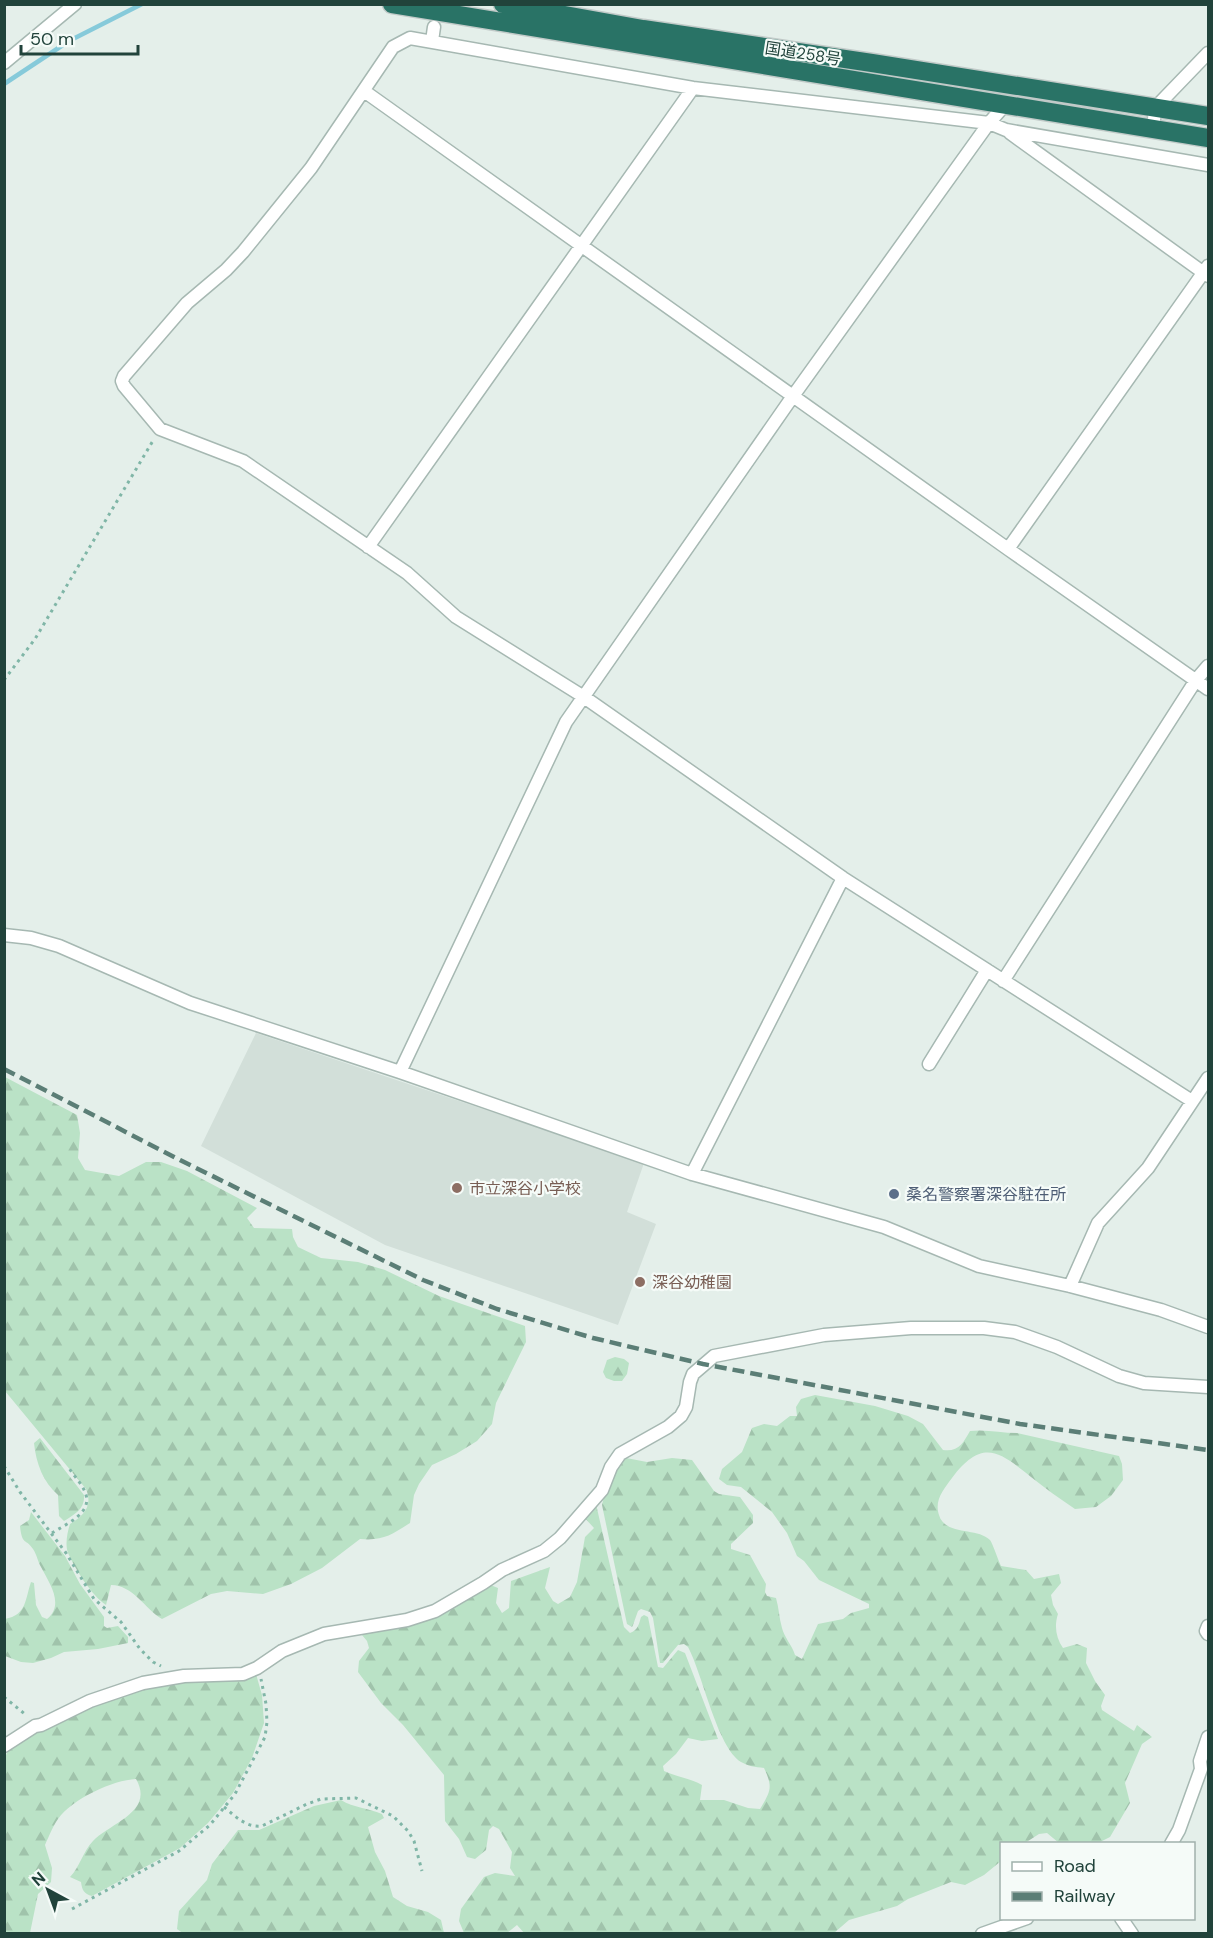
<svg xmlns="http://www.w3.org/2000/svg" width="1213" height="1938" font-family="'DM Sans','Noto Sans JP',sans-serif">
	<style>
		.built { fill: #d2dfd9 }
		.forest { fill: url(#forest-firs) }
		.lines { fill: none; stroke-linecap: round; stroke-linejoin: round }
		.stream { stroke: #86cada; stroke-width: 4.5 }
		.street-casing { stroke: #a6b8b2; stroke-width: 15 }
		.highway-casing { stroke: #c1cac8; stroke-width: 21 }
		.path { stroke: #80b6a7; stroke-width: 3; stroke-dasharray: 3 4.5; stroke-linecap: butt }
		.street { stroke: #fff; stroke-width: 12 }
		.highway { stroke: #297366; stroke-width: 18 }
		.rail { stroke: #5b7e76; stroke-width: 4.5; stroke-dasharray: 12 6; stroke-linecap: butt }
		.education-dot { fill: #8d6e63; stroke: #f5fbf8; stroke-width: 2 }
		.service-dot { fill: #5c6f8a; stroke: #f5fbf8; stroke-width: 2 }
		.labels { text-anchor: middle; stroke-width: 4.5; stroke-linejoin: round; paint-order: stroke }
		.street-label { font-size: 16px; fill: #21433b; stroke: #f5fbf8 }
		.education-label { font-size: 16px; fill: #785e54; stroke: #f5fbf8; text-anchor: start }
		.service-label { font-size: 16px; fill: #4e5e75; stroke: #f5fbf8; text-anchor: start }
	</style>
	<defs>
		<pattern id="forest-firs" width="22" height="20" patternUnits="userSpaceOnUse" patternTransform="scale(1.5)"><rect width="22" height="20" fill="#bae2c6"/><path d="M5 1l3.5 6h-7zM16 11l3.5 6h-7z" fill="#a0c3ab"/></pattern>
	</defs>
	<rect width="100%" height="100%" fill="#e4efea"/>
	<!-- built -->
	<path class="built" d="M256 1033 644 1163 627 1212 656 1224 618 1325 385 1245 201 1146Z"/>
	<!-- forest -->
	<path class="forest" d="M5 1077 77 1115 80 1133 78 1158 85 1170 119 1176 146 1162H161L187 1171 257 1208 247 1218 254 1228 292 1229 293 1237 298 1247 321 1258 358 1262 385 1270 439 1296 525 1326 526 1342 496 1403 492 1424 477 1441 456 1454 432 1465 419 1484 414 1495 410 1523C391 1535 383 1541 360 1539L322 1568 291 1584 263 1594 227 1591 211 1594 162 1619C145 1609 133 1585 111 1585L106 1605C92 1596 75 1569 68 1553 65 1545 67 1533 70 1524 84 1515 93 1506 86 1489L5 1391Z
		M615 1357 624 1359 629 1363 627 1374 622 1381H614L606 1378 603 1372 607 1360Z
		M815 1395 875 1406 908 1416 923 1424 943 1450C959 1452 963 1443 970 1431 986 1429 1001 1433 1017 1433L1119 1456 1122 1464 1123 1480 1111 1496 1096 1507 1075 1509C1060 1499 1045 1488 1031 1477 999 1451 982 1438 952 1478 944 1489 934 1500 939 1515 945 1536 977 1527 990 1540 993 1544 998 1560 1001 1566L1026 1570 1034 1579 1059 1574 1061 1583 1051 1595 1053 1605 1058 1614C1054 1626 1056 1638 1063 1648L1077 1644 1087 1648 1086 1663 1095 1681 1105 1695 1101 1706 1102 1710 1134 1731 1137 1725 1152 1737 1142 1744 1125 1783 1130 1803 1110 1837 1098 1843H1059L1047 1833 1039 1834 1025 1843 1002 1844 1001 1861 984 1875 965 1885 951 1882 908 1899 897 1906 849 1920 834 1933 525 1934 517 1925 507 1933H464L459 1921 461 1909 484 1877 495 1873 515 1876 510 1868 512 1852 499 1829 493 1826 489 1830 486 1850 475 1859 467 1857 459 1839 445 1821 444 1775 403 1725 381 1703 358 1672 359 1661 369 1648 367 1641 362 1635 367 1630 398 1625 488 1584 498 1588 496 1603 502 1613 509 1608 511 1581 550 1567 545 1588 553 1601 558 1604 570 1597 577 1582 585 1537 594 1528 583 1516 596 1504 624 1627 630 1633C638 1630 639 1624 641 1617L644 1615 648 1617 658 1667 663 1668 678 1650 685 1653 718 1739 702 1741 688 1738 676 1754 663 1766 664 1771C677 1777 690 1778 702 1785L700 1800H724L748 1808 760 1809C771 1791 773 1787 764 1768 755 1767 748 1766 741 1762 717 1747 703 1675 688 1647L684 1644 678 1645 663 1663H660L653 1618 650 1612 641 1609 638 1611 633 1625 632 1627 627 1624 602 1505 606 1489 621 1457 647 1462 672 1458 692 1460 714 1491 719 1494 740 1497 753 1515V1523L731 1544V1549L750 1555 766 1584 765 1592 767 1596 776 1598C779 1608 779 1618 782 1628 784 1637 792 1645 795 1655L802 1659 818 1624 843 1619 851 1613 869 1608V1604L819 1580 804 1561 797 1556 787 1533 772 1512 741 1487 727 1485 719 1479 722 1469 742 1452 752 1428 764 1424 777 1426 790 1416H797L796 1407 801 1399Z
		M40 1438 84 1495C85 1509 75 1514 64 1521L59 1516 58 1495C43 1482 36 1463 34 1443Z
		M31 1512 65 1556 80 1584 104 1617V1626L107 1628 118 1626 128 1637V1643L98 1649 64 1652 51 1658 33 1663 21 1662 5 1656V1619C27 1615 25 1599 31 1582L34 1583 36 1605 42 1617 47 1619C65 1604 49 1583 41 1567 38 1562 37 1555 33 1549 26 1538 22 1546 20 1526L29 1520Z
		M256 1674 262 1695 264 1723 252 1758 233 1793 208 1823 180 1848 92 1896C84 1894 82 1890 81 1882L70 1877C80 1867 83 1851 93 1841 110 1823 155 1812 136 1779 113 1780 72 1799 58 1819 53 1826 49 1836 45 1845L52 1868 51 1882 38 1894 30 1933 5 1934 4 1759 10 1747 50 1724 143 1686Z
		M341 1800C354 1808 368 1808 382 1814L384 1818 368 1827 375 1852 385 1871 393 1897 407 1906 428 1912 441 1920 444 1933 184 1934 177 1929 179 1911 207 1880 212 1864 238 1830H259L314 1806Z"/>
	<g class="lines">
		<!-- stream -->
		<path class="stream" d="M4 84 69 41 142 4"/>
		<!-- street casing -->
		<g class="street-casing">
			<path id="street" d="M432 41 434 27
				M4 63 75 4
				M364 91 1008 549 1208 689
				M1153 131 1155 108 1208 53
				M1010 133 1208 276
				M368 547 693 88
				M1008 549 1208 266
				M4 935 31 938 59 946 190 1003 400 1072 692 1174 884 1227 979 1266 1070 1286 1161 1310 1208 1327
				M1003 981 1196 680 1208 666
				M929 1064 987 970
				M400 1072 566 722 793 396 989 123 1004 106
				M1192 1101 843 878 584 697 456 617 407 573 243 461 160 429 124 386 122 381 124 376 187 303 226 270 243 252 311 168 393 47 410 38 693 88 989 123 1006 130 1208 165
				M692 1174 843 878
				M1070 1286 1098 1223 1148 1168 1208 1078
				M1208 1626 1206 1631 1208 1634
				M4 1746 35 1726 41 1725 90 1701 143 1683 184 1676 243 1674 257 1668 282 1651 324 1634 407 1620 435 1611 483 1583 502 1570 544 1551 560 1538 602 1490 611 1467 620 1454 668 1427 681 1416 686 1407 690 1382 693 1374 714 1356 824 1335 911 1328H984L1015 1332 1057 1347 1119 1376 1144 1383 1208 1387
				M1171 1844 1179 1830 1201 1769 1200 1761 1208 1737
				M1121 1918 1132 1934
				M982 1934 1027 1918"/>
		</g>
		<!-- highway casing -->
		<g class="highway-casing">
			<path id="highway" d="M392 4 1208 138
				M503 4 643 29 872 63 1208 116"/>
		</g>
		<!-- path -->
		<path class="path" d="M4 680 35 639 154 439
			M4 1466 20 1492 66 1553 94 1599 121 1622 140 1649 153 1662 161 1666
			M52 1533C66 1524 94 1513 85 1492 82 1484 74 1476 69 1468
			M4 1697 26 1715
			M224 1807C236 1817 247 1828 262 1826L307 1804 321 1799 356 1798 393 1816 408 1831 414 1841 422 1871
			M72 1909 179 1851 210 1825 235 1794 265 1737 267 1722 266 1704 261 1679"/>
		<!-- street -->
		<use href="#street" class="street"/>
		<!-- highway -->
		<use href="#highway" class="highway"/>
		<!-- rail -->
		<path class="rail" d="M4 1069 180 1160 423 1280 497 1309 593 1338 703 1364 1020 1424 1208 1450"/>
	</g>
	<!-- markers -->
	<g class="education-dot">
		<circle cx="457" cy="1188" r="6"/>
		<circle cx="640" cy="1282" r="6"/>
	</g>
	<circle class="service-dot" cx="894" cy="1194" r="6"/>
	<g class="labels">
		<!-- street labels -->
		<g class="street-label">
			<text transform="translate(803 53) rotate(9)" y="6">国道258号</text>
		</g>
		<!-- education labels -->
		<g class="education-label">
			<text x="469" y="1194">市立深谷小学校</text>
			<text x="652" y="1288">深谷幼稚園</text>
		</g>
		<!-- service labels -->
		<g class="service-label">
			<text x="906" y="1200">桑名警察署深谷駐在所</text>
		</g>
	</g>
	<!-- border -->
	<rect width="1213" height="1938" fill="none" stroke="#21433b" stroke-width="12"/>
	<!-- legend -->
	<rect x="1000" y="1842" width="195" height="78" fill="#f5fbf8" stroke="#a0b1ac" stroke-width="1.5"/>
	<rect x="1012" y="1862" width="30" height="9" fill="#ffffff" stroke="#a0b1ac" stroke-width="1.5"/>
	<text x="1054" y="1872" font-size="18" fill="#21433b">Road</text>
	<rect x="1012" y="1892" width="30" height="9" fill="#5b7e76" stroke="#a0b1ac" stroke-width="1.5"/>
	<text x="1054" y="1902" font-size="18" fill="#21433b">Railway</text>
	<!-- north arrow -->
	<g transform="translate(48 1890) rotate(319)" stroke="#f5fbf8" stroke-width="4.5" paint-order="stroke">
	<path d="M0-4.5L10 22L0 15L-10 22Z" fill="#21433b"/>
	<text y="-9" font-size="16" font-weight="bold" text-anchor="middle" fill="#21433b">N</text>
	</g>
	<!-- scale -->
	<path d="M21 45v9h117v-9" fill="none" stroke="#21433b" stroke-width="3"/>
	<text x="30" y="45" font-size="18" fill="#21433b" stroke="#f5fbf8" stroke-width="4.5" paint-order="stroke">50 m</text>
</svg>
